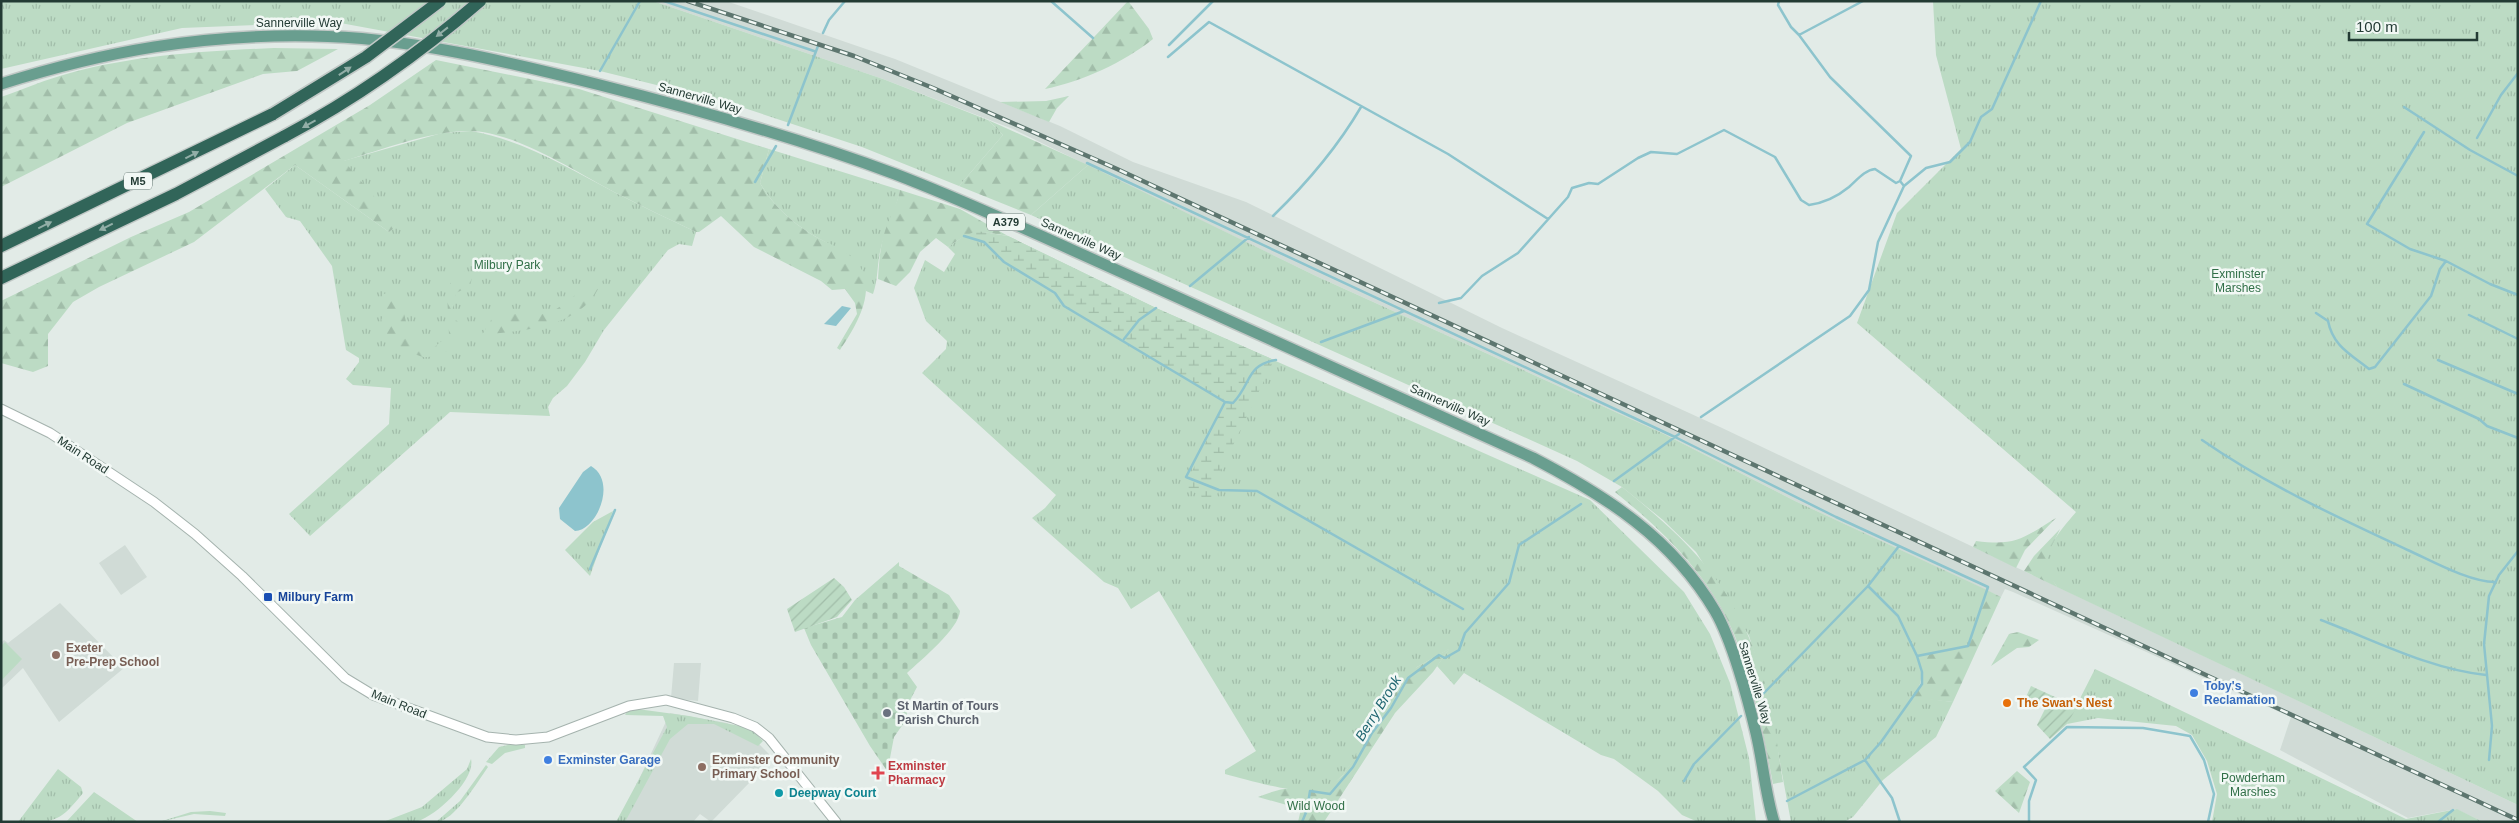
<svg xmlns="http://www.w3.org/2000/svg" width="2519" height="823" font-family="Arial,sans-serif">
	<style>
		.built { fill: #d0dbd6 }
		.grass { fill: url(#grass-tufts) }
		.forest { fill: url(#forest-firs) }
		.wetland { fill: url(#wetland-marsh) }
		.cemetery { fill: url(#cemetery-stones) }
		.garden { fill: url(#garden-furrows) }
		.pitch { fill: #bcdbc4 }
		.water { fill: #8dc4cd }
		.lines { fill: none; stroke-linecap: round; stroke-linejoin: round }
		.stream { stroke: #8dc4cd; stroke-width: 2.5 }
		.tertiary-casing { stroke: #a5b3ae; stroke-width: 11 }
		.primary-casing { stroke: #c1c8c6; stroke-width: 14 }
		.motorway-casing { stroke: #c1c8c6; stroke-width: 15 }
		.tertiary { stroke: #fff; stroke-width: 9 }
		.primary { stroke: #699e8f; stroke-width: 11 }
		.motorway { stroke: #316559; stroke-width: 12 }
		.rail-casing { stroke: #5d766f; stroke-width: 4.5 }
		.rail { stroke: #f2f8f5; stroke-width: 2.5; stroke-dasharray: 8; stroke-linecap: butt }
		.motorway-bridge-casing { stroke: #c1c8c6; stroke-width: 15; stroke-linecap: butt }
		.motorway-bridge { stroke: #316559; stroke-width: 12 }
		.oneway { fill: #92aea7 }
		.transit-dot { fill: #1a4fb4; stroke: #f2f8f5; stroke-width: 2 }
		.education-dot { fill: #8d6e63; stroke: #f2f8f5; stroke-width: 2 }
		.shop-dot { fill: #3f7fe0; stroke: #f2f8f5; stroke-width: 2 }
		.food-dot { fill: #e8710a; stroke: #f2f8f5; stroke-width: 2 }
		.worship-dot { fill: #6b7280; stroke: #f2f8f5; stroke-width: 2 }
		.health-dot { fill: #e0444e; stroke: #f2f8f5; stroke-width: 2 }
		.culture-dot { fill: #0f9aa8; stroke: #f2f8f5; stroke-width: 2 }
		.labels { text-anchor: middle; stroke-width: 5; stroke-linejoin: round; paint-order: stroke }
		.shield { fill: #f2f8f5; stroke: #61746e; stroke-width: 1 }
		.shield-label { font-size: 11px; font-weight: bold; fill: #233b34 }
		.street-label { font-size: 12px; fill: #233b34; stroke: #f2f8f5 }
		.park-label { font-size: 12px; fill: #306f47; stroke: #f2f8f5 }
		.transit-label { font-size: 12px; font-weight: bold; fill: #164399; stroke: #f2f8f5; text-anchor: start }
		.education-label { font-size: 12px; font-weight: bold; fill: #785e54; stroke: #f2f8f5; text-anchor: start }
		.shop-label { font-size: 12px; font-weight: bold; fill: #366cbe; stroke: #f2f8f5; text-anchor: start }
		.food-label { font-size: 12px; font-weight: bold; fill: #c56008; stroke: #f2f8f5; text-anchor: start }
		.worship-label { font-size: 12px; font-weight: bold; fill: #5b616d; stroke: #f2f8f5; text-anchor: start }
		.health-label { font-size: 12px; font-weight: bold; fill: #be3a42; stroke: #f2f8f5; text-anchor: start }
		.culture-label { font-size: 12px; font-weight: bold; fill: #0d838f; stroke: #f2f8f5; text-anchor: start }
		.water-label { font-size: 14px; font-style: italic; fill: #216772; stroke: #f2f8f5 }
	</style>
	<defs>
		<pattern id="grass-tufts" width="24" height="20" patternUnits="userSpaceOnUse" patternTransform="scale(1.25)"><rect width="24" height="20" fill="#bcdbc4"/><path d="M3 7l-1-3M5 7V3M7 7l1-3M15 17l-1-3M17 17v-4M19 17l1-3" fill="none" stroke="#a1bda9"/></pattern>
		<pattern id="forest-firs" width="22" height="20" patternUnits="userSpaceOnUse" patternTransform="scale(1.25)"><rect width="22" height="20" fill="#bcdbc4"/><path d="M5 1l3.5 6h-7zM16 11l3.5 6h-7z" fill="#a1bda9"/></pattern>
		<pattern id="wetland-marsh" width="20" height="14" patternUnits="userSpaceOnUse" patternTransform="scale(1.25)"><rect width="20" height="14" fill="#bcdbc4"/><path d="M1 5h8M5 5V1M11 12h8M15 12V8" fill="none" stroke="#a1bda9"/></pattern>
		<pattern id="cemetery-stones" width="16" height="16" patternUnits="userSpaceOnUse" patternTransform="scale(1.25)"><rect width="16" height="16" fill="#bcdbc4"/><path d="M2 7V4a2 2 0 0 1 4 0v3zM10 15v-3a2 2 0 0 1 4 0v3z" fill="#a1bda9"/></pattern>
		<pattern id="garden-furrows" width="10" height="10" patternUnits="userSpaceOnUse" patternTransform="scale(1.25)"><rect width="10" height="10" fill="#bcdbc4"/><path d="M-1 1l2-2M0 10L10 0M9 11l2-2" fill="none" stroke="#a1bda9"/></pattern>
	</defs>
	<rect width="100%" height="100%" fill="#e2ebe7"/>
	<!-- built -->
	<path class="built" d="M653 1H726L895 59 1060 126 1133 162 1246 202 1502 328 1720 427 2518 805V822H2483L2456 809 2408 818 2280 750 2291 717 2013 592 2005 589 2001 597 1795 501 1664 434 1316 276 1013 129 883 79Z
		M125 545 147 577 121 595 99 563Z
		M60 603 124 668 59 722 23 668 1 689V643L4 640 8 643Z
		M674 663H701L698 701 671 698Z
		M670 713 727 723 756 741 771 756 749 778 751 781 711 822 700 814 693 822H619Z"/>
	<!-- grass -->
	<path class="grass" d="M1 1H653L883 79 988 120 1003 135 959 186 862 147 729 103 600 71 335 22 182 28 1 69Z
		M1933 1H2518V805L2057 587C2054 582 2049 576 2047 570 2040 552 2066 524 2076 512L1857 323 1897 213 1961 149 1936 55Z
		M471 131C525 141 566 167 614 192 641 206 669 219 696 232L692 246 679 244 668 250 604 330 585 362 567 386 553 398 548 407 550 416 450 412 310 536 289 514 389 424 391 388 353 385 346 379 359 362V358L346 350 332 266 300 221 286 217 265 189 295 165 389 232 397 225 343 161 442 133Z
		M769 149 900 190C896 212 884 230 880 252 877 267 878 280 873 294L866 291C860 252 840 252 811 234 790 221 772 204 760 183Z
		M1088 165 1316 276 1664 434 1795 501 1987 590 1968 646 1917 656C1923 673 1923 682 1914 697L1953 702 1936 737 1883 780 1853 817 1844 822H1791L1767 692 1749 636 1696 552 1663 520 1622 487 1577 461 1031 215Z
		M964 236H1008L1156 308 1590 500 1684 592 1710 634 1730 683 1749 758 1756 822H1698L1682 815 1658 791 1614 759 1601 755 1464 673 1454 685 1437 666 1449 649 1417 667 1343 775C1338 779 1334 785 1328 788 1306 798 1249 780 1225 774V770L1256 751 1159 591 1131 609 1118 588 1104 582 1032 518 1045 508 1056 495 922 373 946 349 947 341 926 321 914 288 925 260 944 272 955 254 948 247Z
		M613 511 590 576 565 550 593 522Z
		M2095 669 2406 819 2457 809 2483 822H2212L2217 794 2207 761 2192 735 2176 726 2098 718 2067 724Z
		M630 708 689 716 750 728 763 741 758 746 714 724H688L670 739 625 822H616L667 727 663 716 625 715Z
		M512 744 525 745V748L505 753 492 764 486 762 499 747Z
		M471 759C476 779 437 815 418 821 408 823 394 822 383 822L422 807 467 769Z
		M486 765 488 767C478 781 454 822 436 822L460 801Z
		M58 769 81 787 83 793C59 823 55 822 18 822Z
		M94 792 138 822H66Z
		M210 811 226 813 225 816 194 814 159 822 191 812Z"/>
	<!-- forest -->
	<path class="forest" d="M1128 1 1149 29 1153 39C1123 63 1083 81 1045 89Z
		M274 48 338 49 297 71 263 74 127 123 1 187V97C24 89 47 79 70 73 136 55 206 51 274 48Z
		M436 60 579 89 769 149 760 183C772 204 790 221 811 234 822 241 835 245 845 252 885 278 859 322 840 350L837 348 857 314 855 303 845 289 832 290 821 281 754 247 721 216 699 232H696C669 219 641 206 614 192 576 172 512 130 468 131 426 132 384 149 344 161L398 225 389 232 295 165 194 242 99 287 73 302 48 334V366L33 372 1 363V301L131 237 189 212 370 105Z
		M1069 96 1057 108 1049 122 1000 102 1046 101Z
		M988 120 1088 165 1031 215 959 186 1003 135Z
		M900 190 960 209 1008 236C977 231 974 229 948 247L936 238 920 252 910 272 896 286 878 279C879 262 880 247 885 231 890 216 897 205 900 190Z
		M466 271 472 278 470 286 456 293 451 316 463 326C458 344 447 356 427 357 421 358 411 352 405 350 393 345 383 341 378 328L384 313 382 294 399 292 407 326 423 348 432 349 449 335 447 292 452 278Z
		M607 273C601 283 596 295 588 303 562 329 518 331 482 335L496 312C513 313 533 317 550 312 565 307 587 281 607 273Z
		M1622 487C1698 548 1742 595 1767 691 1775 721 1778 752 1783 782L1773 784C1764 737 1755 688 1738 644 1715 581 1666 533 1615 492Z
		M2056 518 2025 550 2016 568 1973 547 1976 541C2016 546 2022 539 2056 518Z
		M2060 529C2047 557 2040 559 2057 587L2024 571 2034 556Z
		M1987 590 2001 597 1953 702 1913 698C1924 680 1924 675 1917 656L1967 646Z
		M2018 632 2039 640 2029 647 2017 648 1991 666 2009 634Z
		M1450 648 1433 672 1395 713 1324 822H1298L1301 809 1258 797C1266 794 1276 790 1284 789 1313 784 1318 799 1343 775L1406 677 1417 667Z
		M2017 771 2030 782 2019 813 1995 791Z"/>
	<!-- wetland -->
	<path class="wetland" d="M977 231 1008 236 1156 308 1274 360 1213 487 1219 490 1215 499 1202 497 1182 485 1188 480 1225 402 1064 306 1055 293 1004 262 984 243 964 236Z"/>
	<!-- cemetery -->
	<path class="cemetery" d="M899 562V566L949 595 960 611C959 629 920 661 907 673L917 687 908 704 906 720 894 737 890 758 897 775 892 778 870 746 811 645 804 628 842 617 855 600Z"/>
	<!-- garden -->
	<path class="garden" d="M834 578 844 587 852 600 837 617 795 632 787 609Z
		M2031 686 2077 707 2067 724 2050 739 2037 725 2045 709 2025 699Z"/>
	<!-- pitch -->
	<path class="pitch" d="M5 642 22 659 1 681V646Z"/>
	<!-- water -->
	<path class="water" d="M842 306 851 308 836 326 824 324Z
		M591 466C618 482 596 531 575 531L560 519 559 508 583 472Z"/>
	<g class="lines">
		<!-- stream -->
		<path class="stream" d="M664 1 814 51
			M1051 1 1093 38
			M1779 1 1778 5 1791 27 1799 35
			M823 33 829 20 845 1
			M1169 45 1213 1
			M1168 57 1209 22 1448 154 1548 219
			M600 71 640 1
			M2404 107 2470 150 2518 176
			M788 125 818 46
			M2424 132 2367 224 2410 249 2446 261 2490 284 2518 295
			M2477 138 2501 95 2518 73
			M1087 163 1675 437 1836 517 1988 587 1968 646 1917 656
			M755 182 776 146
			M1904 186 1926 168 1950 162 1970 142 1981 117 1992 109 2041 1
			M1273 216C1307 183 1337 148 1361 107
			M964 236 984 242 1004 262 1055 293 1064 306 1225 402 1233 403C1252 383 1246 365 1276 360
			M1190 286 1249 237
			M1439 303 1461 298 1482 276 1518 253 1568 197 1572 188 1589 183 1598 184 1638 158 1651 152 1677 154 1724 130 1775 157 1801 200 1809 205C1824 203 1838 196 1849 187 1857 180 1865 170 1875 169L1896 183 1900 181
			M2316 313 2328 321C2333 346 2350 354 2369 369L2375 367 2431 296 2440 269 2446 261
			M2469 315 2518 339
			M1124 339 1139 320 1156 308
			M1321 342 1404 311
			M2438 360 2518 394
			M2404 384 2479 419 2487 426 2518 438
			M1225 402 1186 477 1219 490 1257 491 1463 609
			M1701 417 1850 316 1869 290 1878 242 1904 186 1900 181 1911 156 1830 77 1799 35 1863 1
			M2202 440C2267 485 2339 518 2410 551 2434 562 2470 582 2495 582
			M1614 481 1679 434
			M590 569 615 510
			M2321 620C2374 640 2429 669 2486 675
			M1763 694 1868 586 1899 546
			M1865 760 1892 798 1900 822
			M2489 760 2492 726 2484 644 2489 596 2499 575 2518 551
			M1684 781 1694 764 1741 716
			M1787 801 1865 760 1881 742 1922 684V672L1917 656 1898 616 1868 586
			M1302 822 1307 810 1310 791 1330 794 1353 767 1372 733 1391 708 1408 678 1439 655 1445 658 1459 650 1465 633 1509 583 1519 545 1581 504
			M2029 822V801L2036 780 2024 767 2067 727 2143 728 2190 736 2204 760 2214 794 2208 822
			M2438 822 2453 810"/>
		<!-- tertiary casing -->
		<g class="tertiary-casing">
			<path id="tertiary" d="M1 409 50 433 154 502 195 534 242 576 345 678 373 695 487 737 516 740 548 737 629 706 666 700 733 718 755 727 769 738 836 822"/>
		</g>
		<!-- primary casing -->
		<g class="primary-casing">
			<path id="primary" d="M1 84C105 51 203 34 312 36 406 37 509 62 600 85 699 110 799 138 895 174 981 207 1064 247 1148 284 1276 342 1405 400 1533 458 1606 496 1672 538 1715 611 1732 640 1748 699 1756 733 1763 762 1765 793 1774 822"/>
		</g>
		<!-- motorway casing -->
		<g class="motorway-casing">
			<path id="motorway" d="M1 246 273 114
				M1 278 176 194 285 136"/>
		</g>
		<!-- tertiary -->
		<use href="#tertiary" class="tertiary"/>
		<!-- primary -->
		<use href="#primary" class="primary"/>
		<!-- motorway -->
		<use href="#motorway" class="motorway"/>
		<!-- rail casing -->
		<g class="rail-casing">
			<path id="rail" d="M688 1 854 56 933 88 1117 169 2518 820"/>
		</g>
		<!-- rail -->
		<use href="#rail" class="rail"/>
		<!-- motorway-bridge casing -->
		<g class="motorway-bridge-casing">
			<path id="motorway-bridge" d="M273 114 366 57 440 1
				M285 136C355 99 420 53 480 1"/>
		</g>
		<!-- motorway-bridge -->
		<use href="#motorway-bridge" class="motorway-bridge"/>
	</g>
	<!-- one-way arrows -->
	<defs><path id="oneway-solid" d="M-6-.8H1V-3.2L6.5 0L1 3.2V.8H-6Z" transform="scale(1.25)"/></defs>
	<g class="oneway">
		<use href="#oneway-solid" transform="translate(442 32) rotate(142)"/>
		<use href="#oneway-solid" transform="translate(345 71) rotate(-34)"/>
		<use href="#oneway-solid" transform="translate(309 124) rotate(151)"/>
		<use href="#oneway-solid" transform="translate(192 155) rotate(-27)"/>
		<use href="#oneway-solid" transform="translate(45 225) rotate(-26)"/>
		<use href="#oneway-solid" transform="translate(106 227) rotate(154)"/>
	</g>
	<!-- markers -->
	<rect class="transit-dot" x="263" y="592" width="10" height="10" rx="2.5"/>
	<g class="education-dot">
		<circle cx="56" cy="655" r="5"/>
		<circle cx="702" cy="767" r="5"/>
	</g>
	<g class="shop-dot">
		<circle cx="2194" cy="693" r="5"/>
		<circle cx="548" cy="760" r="5"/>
	</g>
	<circle class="food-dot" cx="2007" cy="703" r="5"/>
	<circle class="worship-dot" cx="887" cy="713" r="5"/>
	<path class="health-dot" d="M875.5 765.5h5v5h5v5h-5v5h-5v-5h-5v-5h5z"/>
	<circle class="culture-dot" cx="779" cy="793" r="5"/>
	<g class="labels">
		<!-- shield labels -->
		<g class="shield">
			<rect x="124" y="172.5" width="28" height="17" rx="4"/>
			<rect x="987" y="213.5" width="38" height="17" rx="4"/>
		</g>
		<g class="shield-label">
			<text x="138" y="185">M5</text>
			<text x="1006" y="226">A379</text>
		</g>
		<!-- street labels -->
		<g class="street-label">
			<text x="299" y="27">Sannerville Way</text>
			<text transform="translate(700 98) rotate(16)" y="4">Sannerville Way</text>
			<text transform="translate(1081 239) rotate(24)" y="4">Sannerville Way</text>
			<text transform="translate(1450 405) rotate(24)" y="4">Sannerville Way</text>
			<text transform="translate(83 455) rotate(33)" y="4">Main Road</text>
			<text transform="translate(1755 683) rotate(73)" y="4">Sannerville Way</text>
			<text transform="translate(399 704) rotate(22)" y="4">Main Road</text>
		</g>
		<!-- park labels -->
		<g class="park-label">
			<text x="507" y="269">Milbury Park</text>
			<text x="2238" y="278">Exminster<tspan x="2238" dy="14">Marshes</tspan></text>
			<text x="2253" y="782">Powderham<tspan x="2253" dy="14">Marshes</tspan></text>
			<text x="1316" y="810">Wild Wood</text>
		</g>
		<!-- transit labels -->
		<g class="transit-label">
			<text x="278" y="601">Milbury Farm</text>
		</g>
		<!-- education labels -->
		<g class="education-label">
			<text x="66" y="652">Exeter<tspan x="66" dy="14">Pre-Prep School</tspan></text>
			<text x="712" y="764">Exminster Community<tspan x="712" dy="14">Primary School</tspan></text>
		</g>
		<!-- shop labels -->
		<g class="shop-label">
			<text x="2204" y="690">Toby's<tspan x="2204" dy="14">Reclamation</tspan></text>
			<text x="558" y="764">Exminster Garage</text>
		</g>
		<!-- food labels -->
		<g class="food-label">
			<text x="2017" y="707">The Swan's Nest</text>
		</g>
		<!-- worship labels -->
		<g class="worship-label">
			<text x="897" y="710">St Martin of Tours<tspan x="897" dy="14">Parish Church</tspan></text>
		</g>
		<!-- health labels -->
		<g class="health-label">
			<text x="888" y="770">Exminster<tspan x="888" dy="14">Pharmacy</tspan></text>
		</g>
		<!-- culture labels -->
		<g class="culture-label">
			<text x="789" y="797">Deepway Court</text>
		</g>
		<!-- water labels -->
		<g class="water-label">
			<text transform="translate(1378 708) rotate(-58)" y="5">Berry Brook</text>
		</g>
	</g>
	<!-- border -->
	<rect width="2519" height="823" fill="none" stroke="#233b34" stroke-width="5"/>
	<!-- scale -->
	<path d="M2349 32v8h128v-8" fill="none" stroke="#233b34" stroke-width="2.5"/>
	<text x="2356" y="32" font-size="15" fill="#233b34" stroke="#f2f8f5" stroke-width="4" paint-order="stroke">100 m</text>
</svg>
